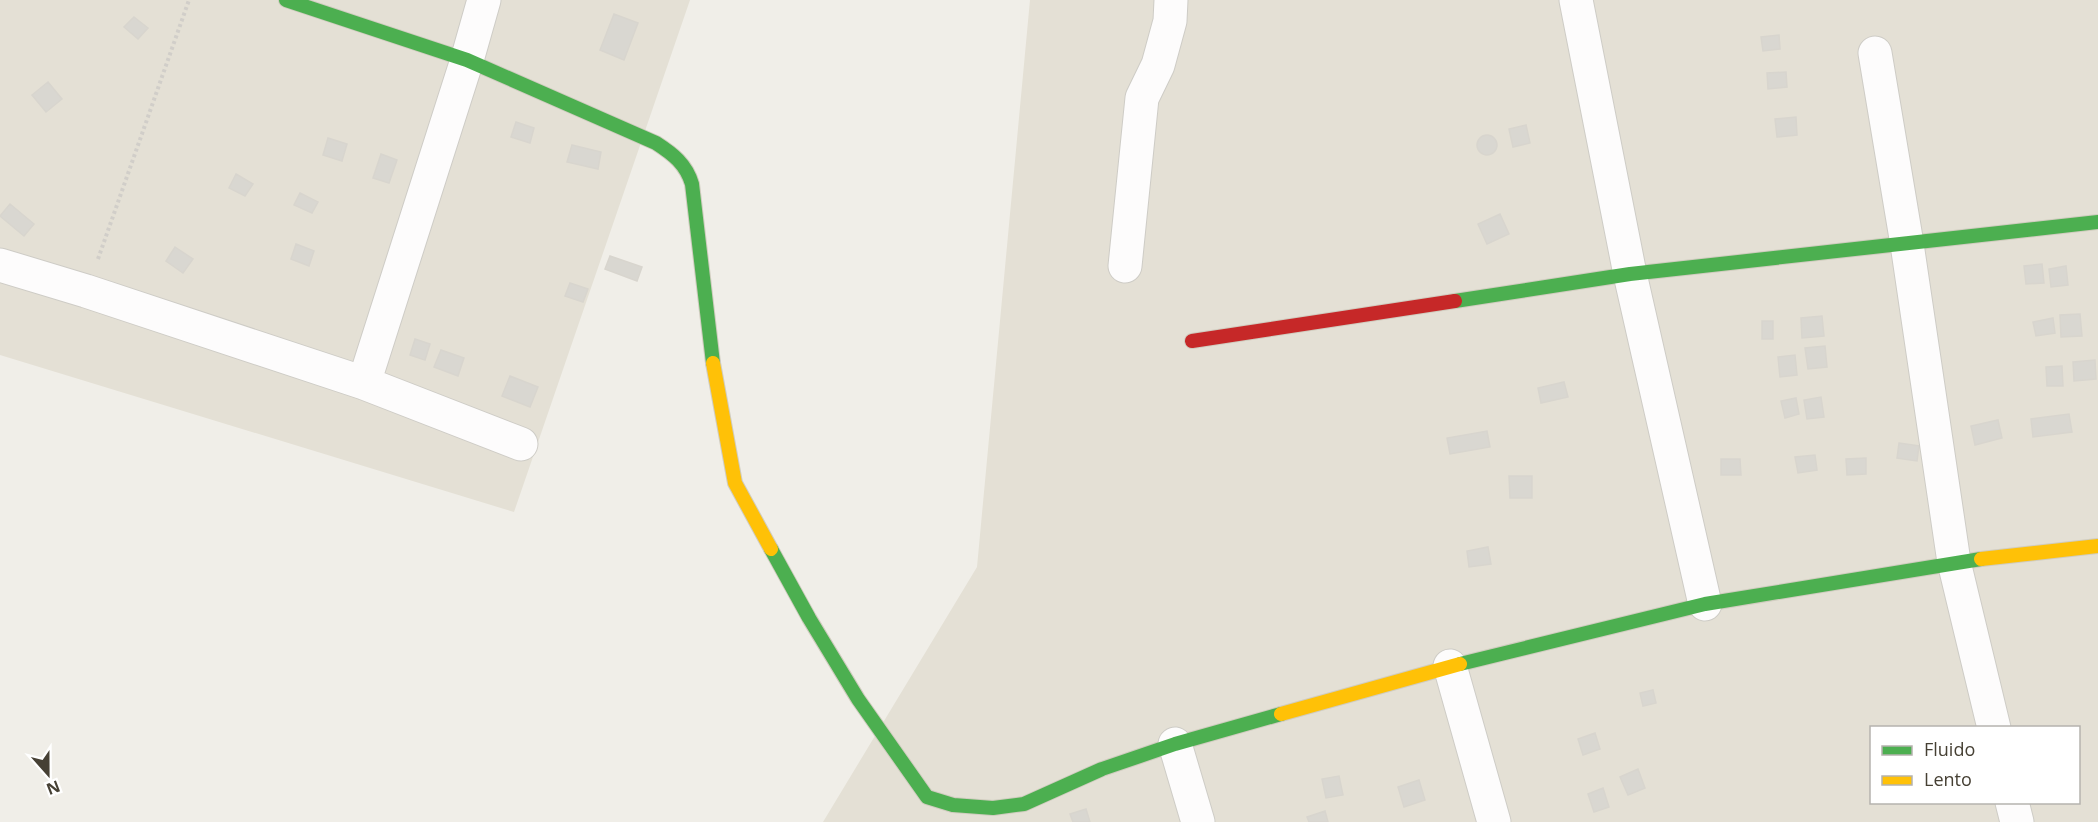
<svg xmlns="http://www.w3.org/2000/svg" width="2098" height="822" font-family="'Open Sans',sans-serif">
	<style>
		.residential { fill: #e4e0d5; fill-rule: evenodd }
		.building { fill: #d9d7d1; stroke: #d8d5ce; stroke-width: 1.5 }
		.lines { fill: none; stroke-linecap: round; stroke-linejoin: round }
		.street-casing { stroke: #ceccc6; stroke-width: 35 }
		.fast-casing { stroke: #d0ccbf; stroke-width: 16 }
		.slow-casing { stroke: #d0ccbf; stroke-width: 16 }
		.jam-casing { stroke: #d0ccbf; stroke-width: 16 }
		.path { stroke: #d1cec9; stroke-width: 4; stroke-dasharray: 3 3; stroke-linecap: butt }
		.street { stroke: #fdfcfc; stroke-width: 33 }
		.fast { stroke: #4caf50; stroke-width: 14 }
		.slow { stroke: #ffc107; stroke-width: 14 }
		.jam { stroke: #c62828; stroke-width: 14 }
	</style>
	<rect width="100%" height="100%" fill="#f0eee8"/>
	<!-- residential -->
	<path class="residential" d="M0 0H690L514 512 0 355Z
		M1030 0H2098V822H823L977 567ZM1872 728H2078V802H1872Z"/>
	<!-- building -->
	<path class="building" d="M614 14 638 23 624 60 600 50Z
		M134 17 148 28 138 39 124 27Z
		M1779 35 1780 49 1763 51 1761 37Z
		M1786 72 1787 87 1768 89 1767 73Z
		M48 82 62 99 46 112 32 95Z
		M1796 117 1797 135 1777 137 1775 119Z
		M516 122 534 128 530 143 511 137Z
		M1526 125 1530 143 1513 147 1509 129Z
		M1477 145a10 10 0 1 1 20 0a10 10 0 1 1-20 0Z
		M328 138 347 144 342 161 323 155Z
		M572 145 601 152 598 169 567 162Z
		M381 154 397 160 389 183 373 178Z
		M236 174 253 184 245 196 229 188Z
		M300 193 318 202 312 213 294 205Z
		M10 204 34 224 24 236 0 216Z
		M1500 214 1509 234 1487 244 1478 224Z
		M296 244 314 251 309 266 291 259Z
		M175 247 193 259 183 273 166 261Z
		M610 256 642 267 637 281 605 269Z
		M2042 264 2044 283 2026 284 2024 266Z
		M2066 266 2068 285 2051 287 2049 269Z
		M570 283 588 289 583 302 565 296Z
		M2080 314 2082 336 2061 337 2060 315Z
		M1822 316 1824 336 1802 338 1801 318Z
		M2053 318 2055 333 2036 336 2033 322Z
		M1762 321H1773V339H1762Z
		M415 339 430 344 425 360 410 355Z
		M1825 346 1827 367 1808 369 1805 348Z
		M441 350 464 358 458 376 434 367Z
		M1795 355 1797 375 1780 377 1778 357Z
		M2095 360 2096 379 2074 381 2073 362Z
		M2062 366 2063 386H2047L2046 367Z
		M510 376 538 387 530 407 502 396Z
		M1564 382 1568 397 1541 403 1538 388Z
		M1821 397 1824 417 1807 419 1804 400Z
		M1796 398 1799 414 1785 418 1781 401Z
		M2069 414 2072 432 2033 437 2031 419Z
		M1998 420 2002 438 1975 445 1971 426Z
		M1487 431 1490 447 1450 454 1447 438Z
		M1899 443 1919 446 1917 461 1897 458Z
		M1815 455 1817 470 1798 473 1795 457Z
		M1866 458V474L1847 475 1846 459Z
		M1721 459H1740L1741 475H1721Z
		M1509 476H1532V498H1510Z
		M1488 547 1491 564 1469 567 1467 551Z
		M1653 690 1656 703 1643 706 1640 693Z
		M1595 733 1600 749 1583 755 1578 739Z
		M1638 769 1645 788 1628 795 1620 777Z
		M1339 776 1343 795 1326 798 1322 779Z
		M1419 780 1425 800 1404 807 1398 787Z
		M1603 788 1609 807 1594 812 1588 794Z
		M1086 809 1090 822H1073L1070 814Z
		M1325 811 1328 822H1309L1307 817Z"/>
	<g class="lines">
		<!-- street casing -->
		<g class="street-casing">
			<path id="street" d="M1576 0 1630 274 1705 604
				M1875 53 1907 244 1954 562 1994 728
				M0 265 86 291 364 383 521 444
				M1125 266 1142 98 1158 65 1170 21 1171 0
				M364 383 467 60 484 0
				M1450 666 1494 822
				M1175 744 1198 822
				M2012 802 2017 822"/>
		</g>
		<!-- fast casing -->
		<g class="fast-casing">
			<path id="fast" d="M286 0 467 60 656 143C673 154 686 164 692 184L713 363
				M1455 301 1630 274 2098 222
				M771 549 809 618 858 699 927 797 953 805 993 808 1024 804 1102 769 1175 744 1281 714
				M1460 664 1705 604 1981 559"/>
		</g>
		<!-- slow casing -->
		<g class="slow-casing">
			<path id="slow" d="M713 363 735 483 771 549
				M1981 559 2098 546
				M1281 714 1460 664"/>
		</g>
		<!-- jam casing -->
		<g class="jam-casing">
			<path id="jam" d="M1192 341 1455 301"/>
		</g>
		<!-- path -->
		<path class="path" d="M98 259 189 0"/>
		<!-- street -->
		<use href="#street" class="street"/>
		<!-- fast -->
		<use href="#fast" class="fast"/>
		<!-- slow -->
		<use href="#slow" class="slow"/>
		<!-- jam -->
		<use href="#jam" class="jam"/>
	</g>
	<!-- legend -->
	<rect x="1870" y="726" width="210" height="78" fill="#ffffff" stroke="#b5b3ae" stroke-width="1.5"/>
	<rect x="1882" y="746" width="30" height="9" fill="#4caf50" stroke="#b5b3ae" stroke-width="1.5"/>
	<text x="1924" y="756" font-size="18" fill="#464034">Fluido</text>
	<rect x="1882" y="776" width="30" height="9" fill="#ffc107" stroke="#b5b3ae" stroke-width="1.5"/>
	<text x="1924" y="786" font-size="18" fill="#464034">Lento</text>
	<!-- north arrow -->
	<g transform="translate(48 774) rotate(159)" stroke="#ffffff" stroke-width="4.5" paint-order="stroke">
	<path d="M0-4.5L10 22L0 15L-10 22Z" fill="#464034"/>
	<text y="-9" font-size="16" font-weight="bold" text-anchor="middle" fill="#464034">N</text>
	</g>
</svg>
